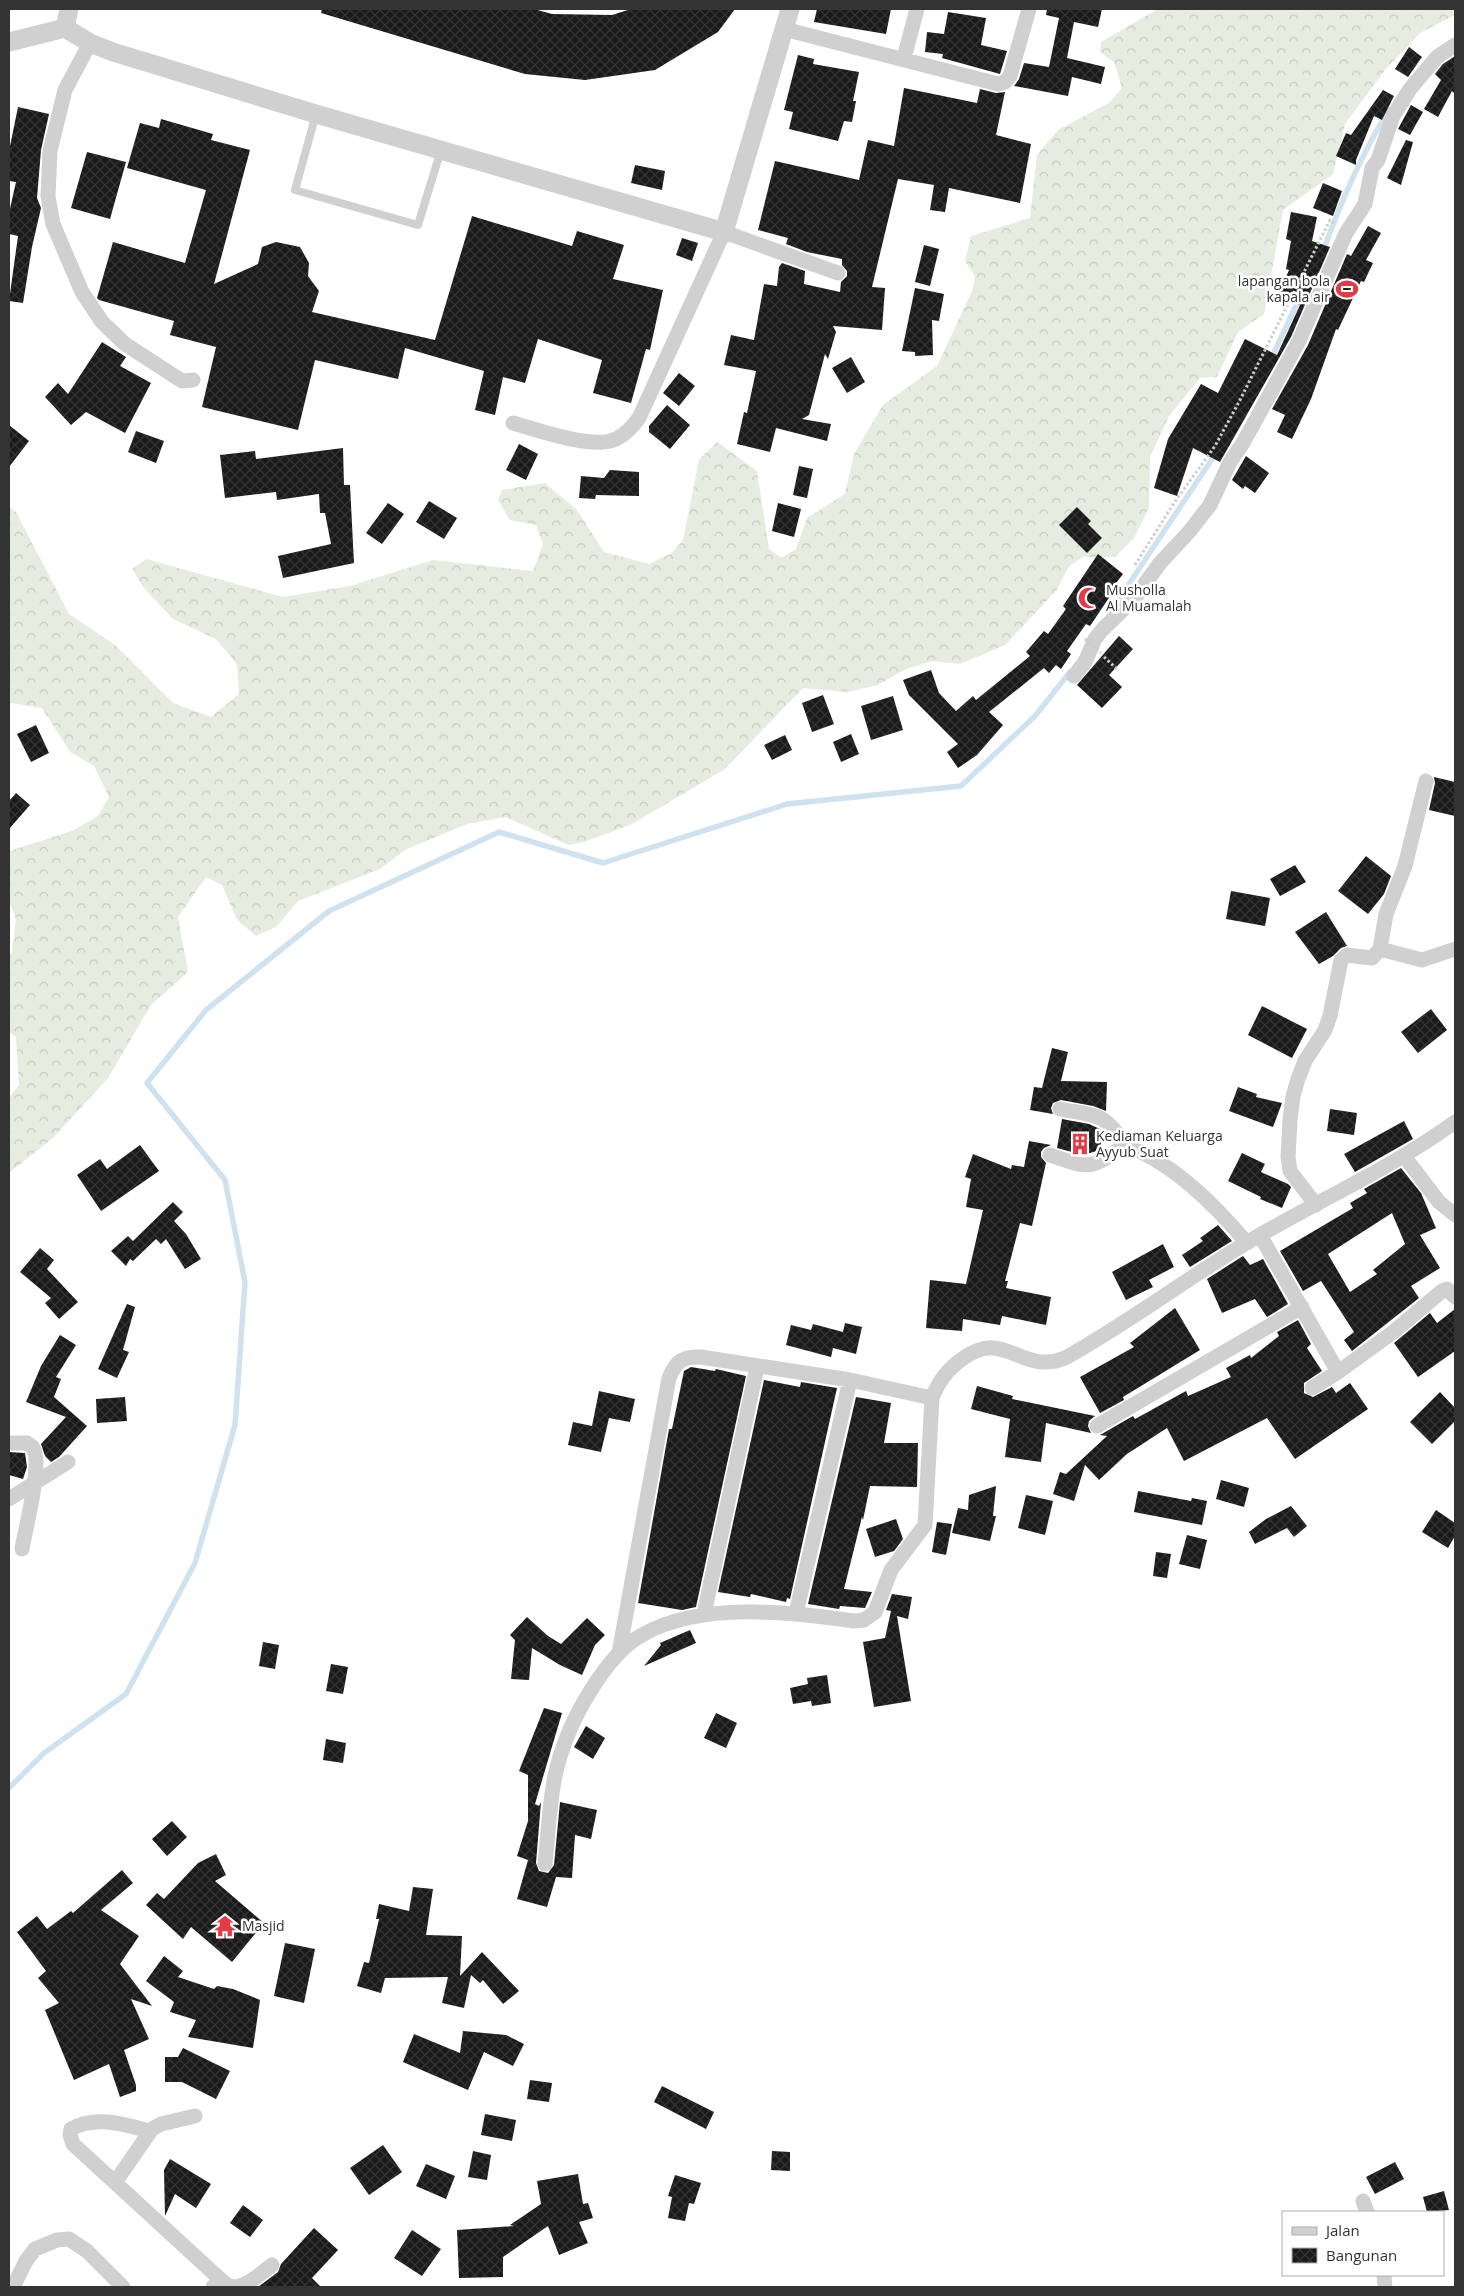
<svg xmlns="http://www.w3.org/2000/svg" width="1464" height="2296" font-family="'Open Sans',sans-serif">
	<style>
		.forest { fill: url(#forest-crowns) }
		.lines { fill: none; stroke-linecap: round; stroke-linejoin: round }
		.stream { stroke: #cfe2ee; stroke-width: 5.5 }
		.building { fill: url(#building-cross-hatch); fill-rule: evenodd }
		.path { stroke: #cdcdcd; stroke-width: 3; stroke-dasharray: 2.5 2.5; stroke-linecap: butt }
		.service { stroke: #d0d0d0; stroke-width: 8 }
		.minor { stroke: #d0d0d0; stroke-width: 15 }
		.tertiary { stroke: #d0d0d0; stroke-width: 19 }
		.path-bridge { stroke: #cdcdcd; stroke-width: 3; stroke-dasharray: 2.5 2.5; stroke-linecap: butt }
		.labels { text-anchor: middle; stroke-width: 5; stroke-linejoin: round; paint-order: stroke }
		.poi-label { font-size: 14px; fill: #333; stroke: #fff; text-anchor: start }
	</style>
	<defs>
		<pattern id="forest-crowns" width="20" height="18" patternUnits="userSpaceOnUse" patternTransform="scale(1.25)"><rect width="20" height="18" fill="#e6ecdf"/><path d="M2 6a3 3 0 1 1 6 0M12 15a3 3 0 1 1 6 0" fill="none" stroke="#c6cbc0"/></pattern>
		<pattern id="building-cross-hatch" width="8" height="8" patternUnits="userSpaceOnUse" patternTransform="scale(1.25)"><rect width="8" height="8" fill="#1a1a1a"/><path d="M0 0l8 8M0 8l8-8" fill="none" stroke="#333"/></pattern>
	</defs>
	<rect width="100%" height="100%" fill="#fff"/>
	<!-- forest -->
	<path class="forest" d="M1158 9H1455V15L1420 33 1385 70 1345 124 1333 174 1283 210 1264 314 1238 332 1217 377 1200 378 1169 416 1150 457 1149 508 1134 538 1115 557H1083L1069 566 1056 591 1005 645 960 664 932 661 906 669 878 685 847 692 803 688 725 769 632 824 584 842 569 845 505 817 467 824 405 850 380 869 298 901 276 927 256 936 237 920 222 885 206 877 178 917 188 972 151 1005 108 1078 53 1138 9 1173V1098L19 1085 16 1037 9 1032V957L12 952 16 919 9 901V851L72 831 98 816 109 797 94 766 70 752 42 708 11 703 9 705V506L16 512 69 614 115 645 173 703 211 717 239 694 237 664 216 639 173 619 144 588 132 569 146 559 283 597 350 586 433 560 533 571 543 544 536 525 510 520 498 500 502 490 545 483 577 510 604 552 649 564 672 553 683 540 699 460 717 442 757 471 769 549 781 558 796 549 807 518 845 494 854 454 883 405 937 366 973 289 975 276 965 261 971 236 1030 218 1037 155 1058 130 1109 103 1122 88 1114 62 1100 52 1101 42Z"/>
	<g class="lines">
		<!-- stream -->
		<path class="stream" d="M1323 251C1341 202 1361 154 1389 110
			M1271 359 1300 297
			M1109 614 1216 453
			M9 1788 44 1753 126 1694 195 1563 235 1425 245 1282 225 1180 147 1083 206 1010 329 911 499 832 603 863 787 804 961 786 1035 716 1070 672"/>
	</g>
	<!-- building -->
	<path class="building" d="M322 9H534L552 14 612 15 631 9H735L718 32 655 70 585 80 525 74 321 13Z
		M817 9H891L886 34 814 22Z
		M1047 9H1102L1098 27 1074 22 1067 58 1105 67 1101 84 1072 77 1068 96 1014 86 1019 79 1024 63 1049 67 1059 18 1046 15Z
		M948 12 986 18 981 45 1007 51 1000 74 942 58 943 54 925 52 927 32 944 34Z
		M1409 47 1422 57 1408 77 1395 69Z
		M798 55 814 59 813 64 859 72 853 101H856L852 122 844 121 838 141 789 129 793 112 784 110Z
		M1455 56V94L1452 91 1438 117 1424 109 1441 80 1435 74 1443 64Z
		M904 88 977 103 980 89 996 93 1005 92 996 135 1031 144 1020 203 949 188 945 212 930 210 934 185 898 179 872 287 885 288 882 330 833 326 836 332 828 359 825 354 809 415 802 419 831 424 827 441 776 428 770 452 737 444 744 412 747 413 756 371 724 365 731 335 754 340 764 284 777 286 779 267 782 263 805 271 804 284 840 292 841 282 847 276V271L842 265V259L807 252 786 244 788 238 758 230 775 161 859 180 868 140 894 146Z
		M1383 90 1394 96 1382 120 1374 116 1356 160V165L1336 156 1346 133 1351 135Z
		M1411 105 1423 112 1410 135 1398 129Z
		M18 107 49 114 41 150 37 198 41 208 32 247 23 303 9 301 18 236 9 234V213L16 182 9 181V151Z
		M161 119 213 134 211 140 250 150 214 284 258 264 262 247 276 242 300 247 309 263 308 276 319 291 312 312 435 340 472 216 572 246 577 231 624 245 613 279 663 290 650 350 646 349 631 403 593 393 602 360 538 339 525 383 503 377 495 415 475 410 484 371 405 348 398 379 315 360 298 430 202 407 216 347 170 335 174 321 99 300 97 298 113 242 185 263 206 190 127 168 140 123 159 128Z
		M1406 140 1413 142 1401 185 1387 178Z
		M87 152 126 162 110 219 71 208Z
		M635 165 665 171 662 190 631 183Z
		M1323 183 1342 191 1333 216 1313 208Z
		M1291 212 1317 217 1312 241 1330 247 1291 337 1220 462 1193 448 1177 496 1154 488 1168 439 1201 384 1218 393 1245 339 1277 355 1300 305 1278 296 1289 270 1286 269 1291 241 1286 239Z
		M1368 226 1381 233 1366 260 1373 263 1364 282 1361 281 1338 330 1336 329 1311 399 1292 439 1277 432 1285 415 1272 409 1308 345 1347 254 1351 256Z
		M682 238 698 243 692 261 676 255Z
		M924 245 939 249 930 286 915 282Z
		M915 288 944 294 939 321 932 320 933 355 915 356V352L902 351Z
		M102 342 126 357 120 366 151 383 125 433 86 412 71 425 45 397 58 383 68 394Z
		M851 357 865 382 847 393 832 368Z
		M679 373 695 386 679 406 663 393Z
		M667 405 690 425 670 449 649 432V426Z
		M9 425 29 441 9 467Z
		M136 431 164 441 156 463 128 452Z
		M519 444 538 454 526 480 506 470Z
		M343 448 344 485H350L354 563 283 578 278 556 331 544 325 513H320L319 494 277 500 276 492 225 498 220 455 255 451 256 459Z
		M1246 456 1269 473 1255 493 1245 486 1243 489 1232 480Z
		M799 466 813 469 807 498 793 495Z
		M610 470 639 472V496L596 495 595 499 579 498 581 476 604 478Z
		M429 501 457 518 444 539 416 522Z
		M388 503 404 514 382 544 366 533Z
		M778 503 801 509 794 537 772 531Z
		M1077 507 1091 521 1088 524 1102 538 1087 553 1059 525Z
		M1098 554 1123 574 1113 587 1115 589 1090 626 1086 624 1067 651 1071 654 1061 669 1056 665 1049 673 1044 668 989 712 1003 725 977 755 958 768 947 752 958 744 909 695 903 680 931 670 939 693 956 711 973 696 976 700 1030 656 1026 652 1044 631 1048 634 1066 609 1063 606Z
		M1119 636 1133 649 1109 675 1122 687 1102 708 1077 685Z
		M823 695 834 724 812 732 802 703Z
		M893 696 903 730 871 740 861 706Z
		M36 725 49 753 31 762 17 734Z
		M851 734 859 754 841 762 833 742Z
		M785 735 792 750 772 760 764 745Z
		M1434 777 1455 782V816L1429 810 1435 783Z
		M16 793 30 805 9 829V801Z
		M1366 856 1391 876 1384 894 1368 914 1338 891Z
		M1295 865 1306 882 1280 896 1270 879Z
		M1231 891 1270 898 1265 926 1226 919Z
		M1326 912 1347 946 1341 948 1333 956 1319 964 1295 932Z
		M1262 1006 1307 1029 1292 1058 1248 1035Z
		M1431 1009 1447 1030 1418 1053 1401 1032Z
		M1052 1048 1068 1052 1061 1081 1107 1082 1106 1111 1093 1106 1061 1100 1053 1103 1051 1108 1053 1114 1030 1110 1034 1087 1042 1088Z
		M1238 1087 1257 1094 1256 1097 1282 1103 1273 1127 1229 1111Z
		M1330 1109 1357 1113 1354 1135 1327 1131Z
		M1062 1119 1089 1124 1100 1129 1103 1131 1100 1150 1083 1155 1057 1148Z
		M1404 1121 1413 1139 1355 1172 1344 1154Z
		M1029 1141 1051 1145 1044 1148 1041 1152V1157L1046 1163 1032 1226 1020 1223 1005 1281H1008L1006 1288 1051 1297 1046 1325 1002 1316 1000 1325 963 1319 962 1331 926 1328 930 1280 966 1284 983 1210 966 1207 971 1179 965 1177 973 1154 1011 1169 1012 1165 1024 1167Z
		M140 1145 159 1171 101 1211 77 1175 100 1159 107 1169Z
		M1242 1153 1265 1164 1261 1172 1288 1184 1291 1187 1282 1208 1260 1199 1261 1197 1228 1181Z
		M1401 1168 1421 1193 1436 1228 1420 1235 1440 1268 1411 1286 1419 1298 1352 1351 1344 1340 1354 1332 1321 1281 1303 1291 1280 1251 1353 1208 1350 1203 1367 1193 1364 1189ZM1392 1213 1405 1244 1373 1270 1377 1274 1350 1292 1328 1254Z
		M173 1202 183 1212 174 1221 186 1234 201 1259 185 1269 166 1239 161 1244 156 1239 133 1261 130 1259 126 1266 111 1251 128 1236 133 1241Z
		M1218 1225 1232 1241 1190 1267 1182 1255 1203 1241 1200 1238Z
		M1163 1244 1174 1267 1149 1280 1153 1287 1126 1300 1112 1272Z
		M40 1248 54 1260 47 1269 78 1302 59 1319 45 1303 51 1298 20 1272Z
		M1243 1256 1250 1265 1263 1259 1288 1304 1267 1317 1255 1299 1222 1313 1207 1279Z
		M127 1304 135 1307 123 1350 129 1352 117 1378 98 1369Z
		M1175 1308 1200 1350 1123 1397 1124 1400 1100 1413 1080 1377 1134 1347 1130 1343Z
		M1455 1309V1351L1418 1377 1394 1343 1430 1313 1437 1323Z
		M1298 1320 1311 1344 1307 1348 1322 1371 1304 1383V1393L1313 1397 1332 1387 1336 1393 1350 1383 1368 1409 1295 1459 1267 1418 1184 1461 1167 1428 1127 1454 1099 1480 1085 1465 1074 1501 1053 1494 1060 1472 1066 1474 1107 1436 1100 1435 1133 1416 1135 1419 1186 1391 1188 1396 1231 1377 1226 1368 1250 1355 1251 1358 1279 1336 1277 1332Z
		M845 1323 862 1327 856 1354 833 1348 831 1357 786 1345 791 1325 811 1330 813 1324 843 1332Z
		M60 1335 76 1345 56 1377 61 1379 54 1397 87 1426 59 1457 51 1462 45 1456 41 1444 66 1417 26 1402 41 1366Z
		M691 1367 715 1371 716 1369 746 1376 696 1607 682 1610 638 1603 669 1429H672L684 1371Z
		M764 1380 800 1387 801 1382 837 1388 790 1599 787 1598 786 1602 751 1594 750 1597 718 1592Z
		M977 1386 1013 1396 1012 1399 1095 1416 1089 1421 1088 1426 1091 1433 1046 1423 1041 1462 1005 1457 1010 1419 971 1409Z
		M599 1391 635 1399 630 1422 609 1418 601 1452 568 1445 573 1422 592 1426Z
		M1440 1392 1455 1408V1421L1432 1444 1410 1422Z
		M125 1397 127 1421 97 1423 96 1399Z
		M856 1397 891 1403 884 1443H918L917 1487 870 1486 863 1520 862 1517 844 1589 872 1592 865 1608 840 1606 839 1609 808 1604Z
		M9 1452 25 1453 27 1467 23 1479 9 1475Z
		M1221 1480 1249 1488 1244 1507 1216 1499Z
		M996 1486 993 1516H996L990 1541 952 1533 958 1508 968 1510 969 1495Z
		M1138 1491 1191 1501 1192 1498 1207 1501 1202 1525 1134 1512Z
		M1026 1495 1053 1501 1045 1535 1018 1528Z
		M1291 1506 1307 1526 1294 1537 1287 1528 1255 1544 1249 1532 1266 1519Z
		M1436 1510 1455 1523V1536L1448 1548 1422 1532Z
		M896 1519 903 1539 894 1551 875 1557 866 1529Z
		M937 1522 952 1524 946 1555 932 1552Z
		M1187 1535 1207 1540 1200 1569 1179 1564Z
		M1156 1552 1171 1554 1167 1578 1153 1576Z
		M892 1594 912 1597 908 1619 897 1616 911 1701 874 1707 863 1642 885 1638 891 1611 886 1610Z
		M527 1617 548 1636 561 1644 587 1618 605 1635 595 1645 582 1675 560 1665 532 1648 529 1680 511 1679 515 1640 510 1635Z
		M690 1630 696 1643 644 1666 661 1645 660 1643Z
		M263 1642 279 1645 275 1669 259 1666Z
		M331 1664 348 1667 343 1694 326 1691Z
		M827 1675 831 1703 812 1706 811 1701 793 1704 790 1688 808 1684 807 1678Z
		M544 1708 562 1713 535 1804 539 1806 541 1802 536 1863 539 1871 548 1873 554 1865 560 1802 597 1810 591 1839 575 1835 572 1878 556 1877 547 1907 517 1899 528 1860 517 1856 528 1821V1775L519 1771Z
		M716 1713 737 1723 726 1748 704 1738Z
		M586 1726 605 1738 593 1759 574 1747Z
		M326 1739 346 1743 343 1763 323 1760Z
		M172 1821 187 1837 167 1856 152 1839Z
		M216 1854 226 1875 215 1881 264 1923 232 1962 191 1927 183 1939 146 1905 157 1893 164 1899 198 1863Z
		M122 1870 133 1883 101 1910 139 1936 120 1964 152 2006 131 1999 149 2039 124 2050 136 2085V2091L120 2097 109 2064 74 2080 45 2010 59 2003 38 1978 46 1971 17 1932 37 1916 47 1929 71 1911 73 1913Z
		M413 1887 433 1889 426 1935 462 1936 460 1976 482 1952 519 1991 503 2004 483 1980 480 1983 471 1975 464 2008 442 2003 448 1977 385 1978 381 1993 357 1986 364 1962 369 1963 379 1919H376L379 1904 409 1911Z
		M285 1943 315 1949 304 2003 274 1996Z
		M164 1956 183 1971 178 1977 214 1989 217 1986 233 1989 260 2000 253 2048 188 2037 196 2020 170 2012 174 2002 146 1981Z
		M463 2031 506 2035 524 2044 513 2066 484 2052 468 2090 403 2062 414 2034 460 2053Z
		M183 2048 230 2071 216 2099 182 2082H165V2057H178Z
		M530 2080 552 2083 549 2102 527 2099Z
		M662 2086 714 2112 706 2129 654 2102Z
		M485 2114 516 2120 512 2141 481 2135Z
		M383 2145 402 2172 369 2195 350 2168Z
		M473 2151 491 2155 487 2180 468 2177Z
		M772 2151 790 2152V2171L771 2170Z
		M170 2159 211 2184 196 2208 175 2194 165 2216 164 2170Z
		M1395 2162 1404 2179 1375 2194 1366 2177Z
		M426 2164 455 2176 446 2199 416 2186Z
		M578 2174 583 2204 588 2203 593 2218 579 2222 588 2243 559 2255 548 2226 503 2257V2277L459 2278 457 2230 514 2226 510 2225 541 2204 537 2181Z
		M675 2175 701 2183 694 2204 689 2203 685 2221 668 2218 672 2197 668 2196Z
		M1444 2191 1449 2210 1427 2212 1423 2197Z
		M243 2205 263 2220 250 2237 230 2223Z
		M314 2228 338 2250 312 2278 321 2287H258L278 2272 281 2264Z
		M412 2230 441 2249 422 2276 394 2258Z"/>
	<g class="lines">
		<!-- path -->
		<path class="path" d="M1135 565 1174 503 1215 446 1239 402 1330 220 1334 223
			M1104 657 1118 670"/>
		<!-- service -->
		<path class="service" d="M316 114 295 190 418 225 441 150"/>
		<!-- minor -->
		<path class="minor" d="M784 29 998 84 1005 82 1010 76 1029 9
			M90 43 65 90 50 151 48 196 53 224 82 292 102 322 125 344 182 381 193 380
			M904 58 917 9
			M513 423C538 430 593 450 616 439 625 435 633 426 639 418L724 232 838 273
			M1074 676 1085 662 1095 639 1102 630 1134 599 1160 563 1189 532 1210 505 1230 462 1243 443 1299 341 1346 233 1365 204 1372 168 1378 160 1393 116 1410 89 1437 57 1455 45
			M1380 949 1422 960 1455 949
			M1060 1109C1096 1116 1105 1112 1125 1145
			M1050 1155C1091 1169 1089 1170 1125 1145 1173 1163 1214 1204 1247 1243
			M1404 1156 1439 1202 1455 1215
			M1316 1205 1290 1171 1288 1157 1290 1120 1293 1096 1298 1079 1305 1061 1325 1030 1330 1016 1341 960 1347 955 1372 958 1380 949 1386 914 1405 866 1426 781
			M1260 1235 1338 1372 1392 1333 1442 1291 1447 1289 1455 1297
			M1312 1388 1338 1372
			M1097 1426 1302 1307
			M9 1443H27C29 1445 32 1446 33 1448 43 1463 25 1530 22 1549
			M9 1499 68 1462
			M796 1613 850 1380
			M704 1614 757 1367
			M619 1653 669 1378C676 1361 683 1356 701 1357L850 1380 932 1398
			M545 1864C548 1837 549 1808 554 1781 560 1749 574 1717 591 1690 604 1669 620 1647 642 1635 701 1601 790 1612 854 1621L864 1620 875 1612 891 1570 925 1525 932 1398C939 1381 947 1370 962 1359 1006 1327 1020 1376 1065 1358 1128 1323 1186 1279 1248 1242 1317 1201 1390 1169 1455 1122
			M149 2131C124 2124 95 2115 71 2129L70 2135 73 2144 220 2279 213 2287
			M116 2181 152 2129 161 2124 195 2116
			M1363 2201 1367 2212
			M1384 2275 1385 2287
			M220 2279C223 2281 226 2285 230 2286 243 2291 262 2272 272 2265
			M13 2287 26 2261 35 2249 57 2240 69 2239 87 2251 123 2287"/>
		<!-- tertiary -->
		<path class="tertiary" d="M65 28 69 9
			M9 42 65 28 90 43 113 52 316 114 724 232 790 9"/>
		<!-- path-bridge -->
		<path class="path-bridge" d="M1085 639 1101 653"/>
	</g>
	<!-- icons -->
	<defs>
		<g id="stadium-bare" transform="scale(1.725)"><path d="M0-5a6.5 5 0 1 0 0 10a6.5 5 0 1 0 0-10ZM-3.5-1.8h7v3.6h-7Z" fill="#e63946" stroke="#fff" stroke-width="2.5" paint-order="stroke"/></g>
		<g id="mosque-bare" transform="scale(1.725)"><path d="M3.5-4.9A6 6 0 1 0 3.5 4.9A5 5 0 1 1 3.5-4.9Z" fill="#e63946" stroke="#fff" stroke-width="2.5" paint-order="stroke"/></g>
		<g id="building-bare" transform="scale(1.725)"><path d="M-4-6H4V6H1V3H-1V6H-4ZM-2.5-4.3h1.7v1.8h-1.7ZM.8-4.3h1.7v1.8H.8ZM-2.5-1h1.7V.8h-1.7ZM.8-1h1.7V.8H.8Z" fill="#e63946" stroke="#fff" stroke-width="2.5" paint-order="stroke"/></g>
		<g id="temple-bare" transform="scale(1.725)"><path d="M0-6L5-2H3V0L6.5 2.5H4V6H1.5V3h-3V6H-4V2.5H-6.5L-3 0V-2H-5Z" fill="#e63946" stroke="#fff" stroke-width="2.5" paint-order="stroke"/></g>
	</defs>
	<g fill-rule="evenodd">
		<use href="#stadium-bare" x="1347" y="289"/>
		<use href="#mosque-bare" x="1089" y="598"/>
		<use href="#building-bare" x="1080" y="1144"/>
		<use href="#temple-bare" x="225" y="1926"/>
	</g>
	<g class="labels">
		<!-- poi labels -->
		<g class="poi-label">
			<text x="1330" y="286" text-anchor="end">lapangan bola<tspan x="1330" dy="16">kapala air</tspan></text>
			<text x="1106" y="595">Musholla<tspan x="1106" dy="16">Al Muamalah</tspan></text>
			<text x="1096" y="1141">Kediaman Keluarga<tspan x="1096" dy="16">Ayyub Suat</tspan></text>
			<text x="242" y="1931">Masjid</text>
		</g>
	</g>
	<!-- border -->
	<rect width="1464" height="2296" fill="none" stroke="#333333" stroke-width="20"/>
	<!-- legend -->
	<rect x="1282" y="2211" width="162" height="65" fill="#ffffff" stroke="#adadad"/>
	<rect x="1292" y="2227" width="25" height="8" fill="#d0d0d0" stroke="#adadad"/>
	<text x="1326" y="2236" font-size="15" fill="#333333">Jalan</text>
	<rect x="1292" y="2248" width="25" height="15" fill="url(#building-cross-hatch)" stroke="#adadad"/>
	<text x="1326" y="2261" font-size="15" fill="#333333">Bangunan</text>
</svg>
